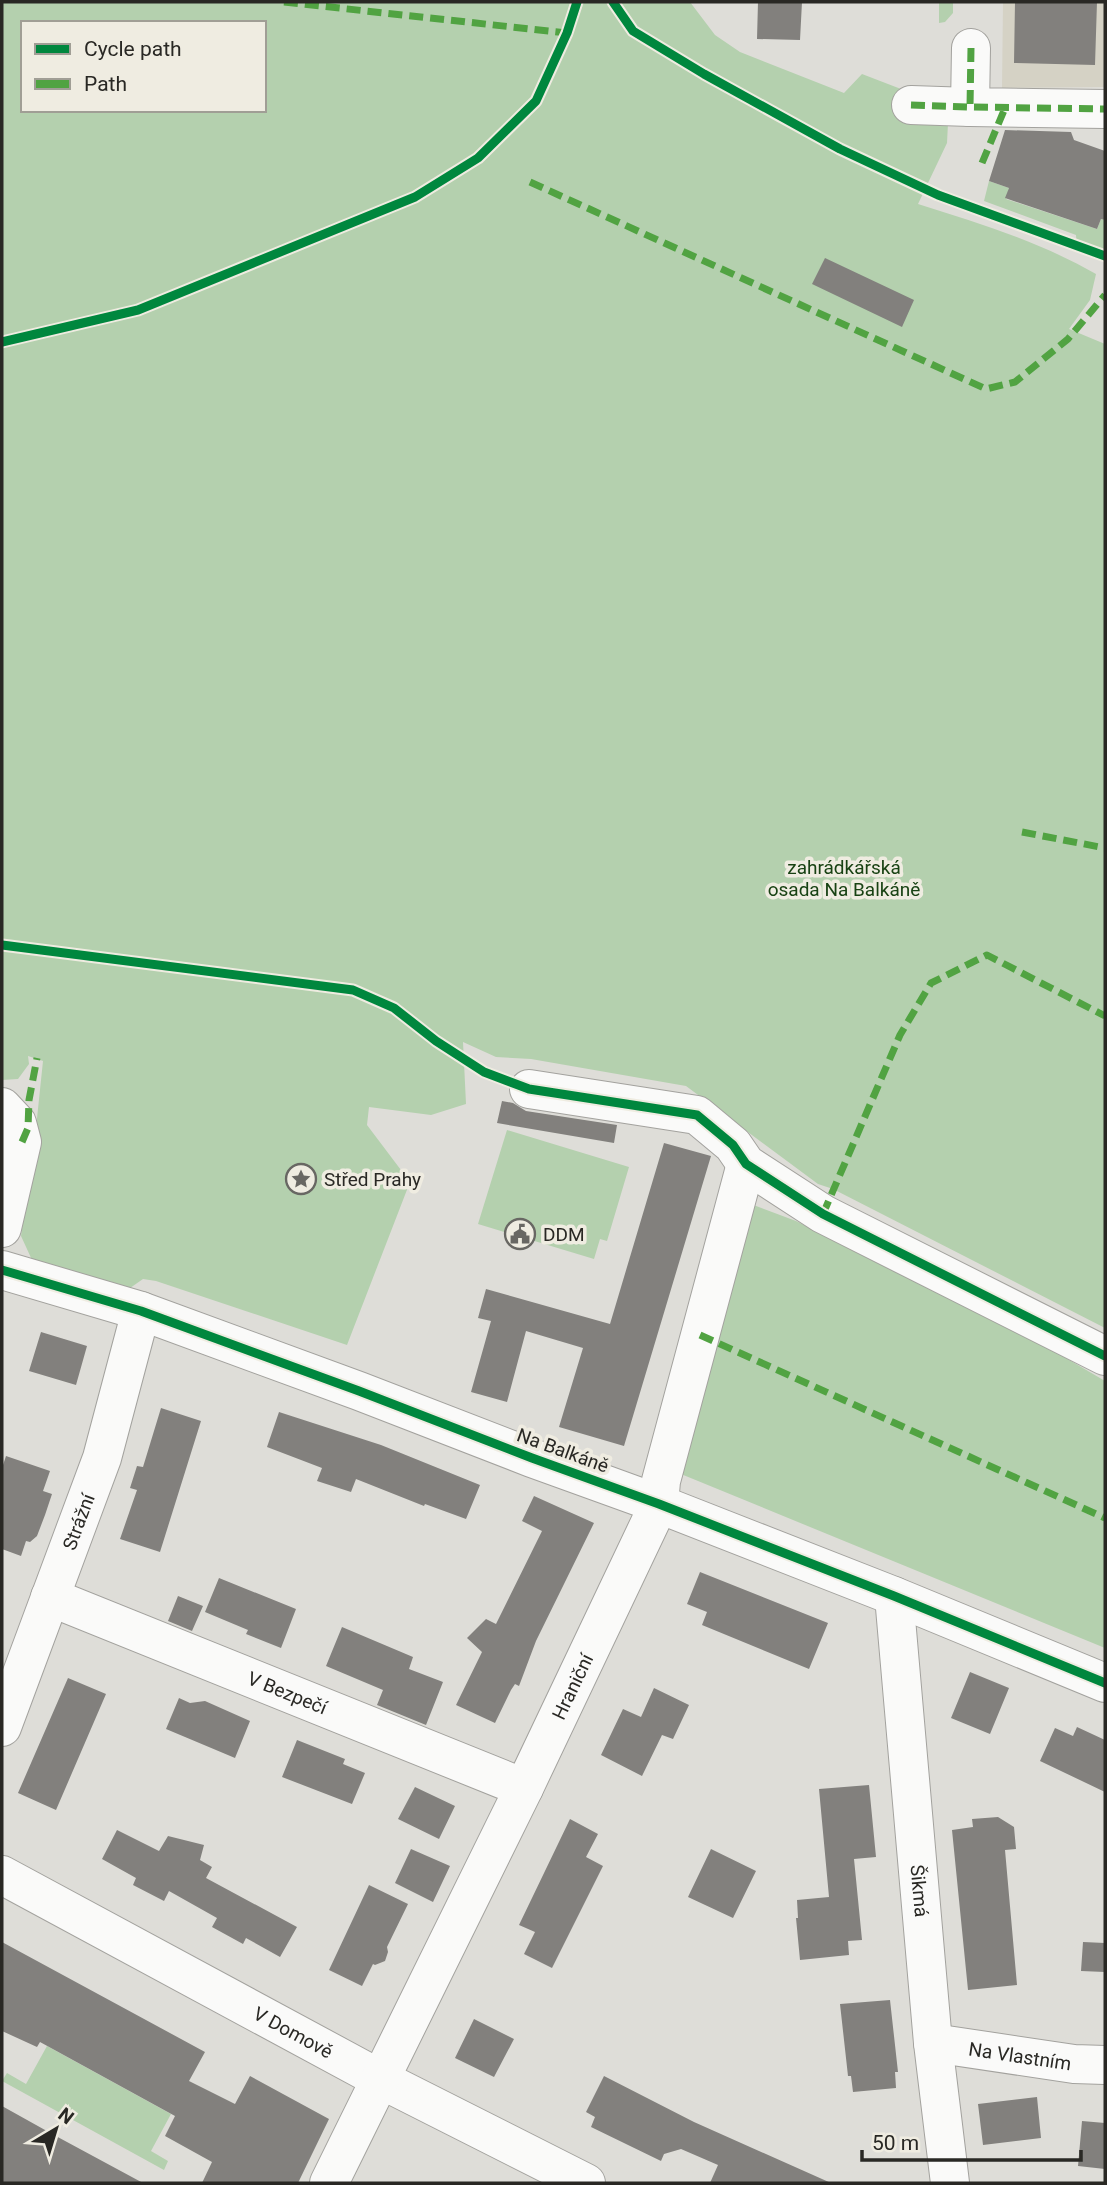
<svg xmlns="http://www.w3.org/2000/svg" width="1107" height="2185" font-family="Roboto,sans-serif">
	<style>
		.built { fill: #d5d2c5 }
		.green { fill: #b4d0ae; fill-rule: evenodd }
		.building { fill: #82807d }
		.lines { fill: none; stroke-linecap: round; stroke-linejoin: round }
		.minor-casing { stroke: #a3a29e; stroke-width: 40 }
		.minor { stroke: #fafaf9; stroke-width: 38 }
		.quiet { stroke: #51a342; stroke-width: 7; stroke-dasharray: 14 7; stroke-linecap: butt }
		.cycleway-casing { stroke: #efece1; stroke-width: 13 }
		.cycleway { stroke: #00873e; stroke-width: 9 }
		.labels { text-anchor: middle; stroke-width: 7; stroke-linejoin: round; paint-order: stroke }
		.park-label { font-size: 19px; fill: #184213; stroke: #efece1 }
		.poi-label { font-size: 19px; fill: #292824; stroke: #efece1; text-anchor: start }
		.street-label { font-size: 19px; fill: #292824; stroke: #efece1 }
	</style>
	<rect width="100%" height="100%" fill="#deddd8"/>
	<!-- built -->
	<path class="built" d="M1003 2H1105V87L1002 88Z"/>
	<!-- green -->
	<path class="green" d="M2 2H690L715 35 740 52 844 93 862 74 901 89 896 115 948 123 947 143 918 204C979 223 1040 242 1096 274L1090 300 1069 329 1105 344V1328L833 1189 818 1184 686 1086 531 1059 496 1057 463 1042 466 1104 431 1115 369 1107 367 1125 410 1182 347 1345 156 1281 143 1279 120 1295 38 1273 21 1236 34 1147 43 1061 28 1056 29 1064 18 1079 2 1080ZM23 23H264V110H23Z
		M939 2H953V13L945 22 939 23Z
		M989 181 1009 188 1006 199 1097 229 1101 219 1105 220V257L1077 249 1076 235 984 201Z
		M507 1130 629 1167 607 1241 600 1239 594 1259 478 1224Z
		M743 1201 796 1221 1042 1344 1105 1381V1648L676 1472Z
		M47 2046 171 2114 151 2151 168 2161 164 2170 2 2081 7 2073 26 2084Z"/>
	<!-- building -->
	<path class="building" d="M758 2H802L800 40 757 39Z
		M1015 2H1097L1095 65 1014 63Z
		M1005 130 1071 132 1074 140 1105 151V220L1101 219 1097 229 1005 198 1009 188 989 181Z
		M825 258 914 300 902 327 812 284Z
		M502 1101 513 1103 526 1111 617 1125 614 1143 497 1123Z
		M664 1143 711 1156 624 1446 559 1427 583 1348 526 1331 507 1402 471 1392 491 1321 478 1318 486 1289 610 1324Z
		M41 1332 87 1346 76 1385 29 1371Z
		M161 1408 201 1421 160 1552 120 1539 137 1490 130 1488 137 1466 143 1467Z
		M279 1412 381 1445 480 1485 466 1519 425 1504 424 1506 356 1479 351 1492 317 1481 322 1468 267 1447Z
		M6 1456 50 1471 43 1491 52 1494 45 1515 37 1536 30 1542 26 1541 21 1556 2 1549V1468Z
		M534 1496 594 1523 536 1641 519 1686 515 1684 511 1690 495 1723 456 1705 482 1652 467 1638 486 1619 496 1624 542 1531 522 1521Z
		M700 1572 828 1623 809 1669 702 1625 707 1612 687 1604Z
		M219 1578 296 1609 281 1648 246 1634 248 1630 205 1612Z
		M178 1596 203 1606 192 1631 168 1621Z
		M342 1627 413 1657 409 1669 443 1682 426 1725 377 1705 383 1690 326 1666Z
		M970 1672 1009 1688 990 1734 951 1718Z
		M68 1678 106 1694 56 1810 18 1793Z
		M654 1688 689 1705 673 1739 662 1735 642 1776 601 1755 623 1709 641 1717Z
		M179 1698 190 1703 205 1701 250 1721 235 1758 166 1729Z
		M1077 1727 1105 1740V1792L1040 1761 1055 1728 1073 1736Z
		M297 1740 345 1759 343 1764 365 1773 352 1804 282 1777Z
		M869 1785 876 1857 854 1859 862 1940 848 1941 849 1955 800 1960 796 1918H798L797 1900 829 1897 819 1789Z
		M415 1787 455 1806 439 1839 398 1819Z
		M998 1817 1014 1827 1016 1849 1005 1850 1017 1985 968 1990 952 1830 973 1827 972 1819Z
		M570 1819 598 1834 586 1857 603 1866 552 1968 524 1954 535 1932 519 1925Z
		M117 1830 159 1851 168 1836 204 1845 200 1860 212 1867 206 1878 297 1927 280 1957 246 1938 243 1944 212 1927 217 1918 169 1891 164 1901 133 1885 136 1878 102 1859Z
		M411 1849 450 1866 433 1902 395 1883Z
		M711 1849 756 1871 733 1918 688 1897Z
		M369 1885 408 1904 387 1947 388 1952 385 1961 375 1965 373 1964 362 1986 329 1970Z
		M2 1942 205 2052 189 2081 235 2104 250 2076 329 2119 298 2183H202L212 2162 165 2136 175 2116 40 2042 37 2047 2 2031Z
		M1083 1942 1105 1943V1972L1081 1971Z
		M890 2000 898 2072H895L896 2088 853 2092 851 2076H848L840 2004Z
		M474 2019 514 2039 494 2077 455 2058Z
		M604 2076 694 2122 831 2183H710L718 2165 681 2149 664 2154 661 2161 591 2127 595 2117 586 2112Z
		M1037 2097 1041 2138 983 2145 978 2104Z
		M2 2106 54 2135 143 2183H2Z
		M1082 2121 1105 2123V2169L1078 2166Z"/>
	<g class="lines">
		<!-- minor casing -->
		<g class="minor-casing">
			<g id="minor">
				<path d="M971 48 970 107 1105 109"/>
				<path d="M911 105 970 107"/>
				<path d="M529 1089 697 1115 733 1145 746 1164 823 1214 1105 1356"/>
				<path d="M2 1107 17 1123 22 1142 2 1228"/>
				<path d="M2 1270 141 1311 359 1391 532 1458 659 1504 894 1596 1105 1683"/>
				<path id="s1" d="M894 1596 933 2043 950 2183"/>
				<path id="s2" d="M50 1597 524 1788"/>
				<path id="s3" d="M2 1727 102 1458 141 1311"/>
				<path id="s4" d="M2 1875 380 2079 586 2183"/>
				<path id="s5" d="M933 2043 1074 2064 1105 2065"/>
				<path id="s6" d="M329 2183 524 1788 659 1504 661 1481 746 1164"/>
			</g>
		</g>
		<!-- minor -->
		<use href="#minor" class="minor"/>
		<!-- quiet -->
		<path class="quiet" d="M284 2 567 33
			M971 48 970 107 1105 109
			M911 105 970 107
			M982 163 1005 108
			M530 182 986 389 1015 382 1068 339 1105 295
			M1022 832 1105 848
			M22 1142 28 1128 29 1100 37 1058
			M823 1214 900 1035 931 983 987 955 1105 1016
			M700 1335 1105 1518"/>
		<!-- cycleway casing -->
		<g class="cycleway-casing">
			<path id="cycleway" d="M613 2 633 31 704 74 840 149 938 195 1105 256
				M2 342 138 310 415 197 478 158 536 101 567 33 577 2
				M2 945 353 990 394 1008 436 1041 484 1072 529 1089 697 1115 733 1145 746 1164 823 1214 1105 1356
				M2 1270 141 1311 359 1391 532 1458 659 1504 894 1596 1105 1683"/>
		</g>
		<!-- cycleway -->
		<use href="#cycleway" class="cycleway"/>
	</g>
	<!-- icons -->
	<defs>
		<g id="sight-ring" transform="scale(1.575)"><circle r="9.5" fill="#efece1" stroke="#686763" stroke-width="1.5"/><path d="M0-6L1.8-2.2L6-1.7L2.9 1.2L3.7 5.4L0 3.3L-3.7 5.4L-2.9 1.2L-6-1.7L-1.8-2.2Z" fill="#686763"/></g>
		<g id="civic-ring" transform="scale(1.575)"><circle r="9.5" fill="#efece1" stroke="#686763" stroke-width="1.5"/><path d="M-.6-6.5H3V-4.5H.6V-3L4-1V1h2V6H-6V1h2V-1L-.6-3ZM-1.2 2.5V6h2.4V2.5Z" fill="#686763"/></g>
	</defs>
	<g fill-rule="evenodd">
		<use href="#sight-ring" x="301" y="1179"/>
		<use href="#civic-ring" x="520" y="1234"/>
	</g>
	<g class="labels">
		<!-- park labels -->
		<g class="park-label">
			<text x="844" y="874">zahrádkářská<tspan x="844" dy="22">osada Na Balkáně</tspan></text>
		</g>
		<!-- poi labels -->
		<g class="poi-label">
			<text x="324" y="1186">Střed Prahy</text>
			<text x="543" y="1241">DDM</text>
		</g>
		<!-- street labels -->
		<g class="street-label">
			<text transform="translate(563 1450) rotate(20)" y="7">Na Balkáně</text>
			<text dy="7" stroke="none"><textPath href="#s3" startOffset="219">Strážní</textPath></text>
			<text dy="7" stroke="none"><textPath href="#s6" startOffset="553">Hraniční</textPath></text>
			<text dy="7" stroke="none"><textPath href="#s2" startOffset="256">V Bezpečí</textPath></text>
			<text dy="7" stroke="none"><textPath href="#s1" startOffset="296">Šikmá</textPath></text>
			<text dy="7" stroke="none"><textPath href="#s4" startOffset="331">V Domově</textPath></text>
			<text dy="7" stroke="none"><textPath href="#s5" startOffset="88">Na Vlastním</textPath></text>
		</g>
	</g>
	<!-- border -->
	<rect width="1107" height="2185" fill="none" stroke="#292824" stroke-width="7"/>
	<!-- legend -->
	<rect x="21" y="21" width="245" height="91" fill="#efece1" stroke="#a09e95" stroke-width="2"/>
	<rect x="35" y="44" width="35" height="10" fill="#00873e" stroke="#a09e95" stroke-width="2"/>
	<text x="84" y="56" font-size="21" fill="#292824">Cycle path</text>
	<rect x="35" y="79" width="35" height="10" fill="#51a342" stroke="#a09e95" stroke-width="2"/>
	<text x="84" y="91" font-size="21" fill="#292824">Path</text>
	<!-- north arrow -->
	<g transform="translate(56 2129) rotate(38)" stroke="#efece1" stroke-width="5" paint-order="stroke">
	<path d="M0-5L12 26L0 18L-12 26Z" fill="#292824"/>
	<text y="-10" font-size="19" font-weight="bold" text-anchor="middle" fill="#292824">N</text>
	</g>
	<!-- scale -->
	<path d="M862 2150v10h219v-10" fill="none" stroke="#292824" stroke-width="3.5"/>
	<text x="872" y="2150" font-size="21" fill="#292824" stroke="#efece1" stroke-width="5" paint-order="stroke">50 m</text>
</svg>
